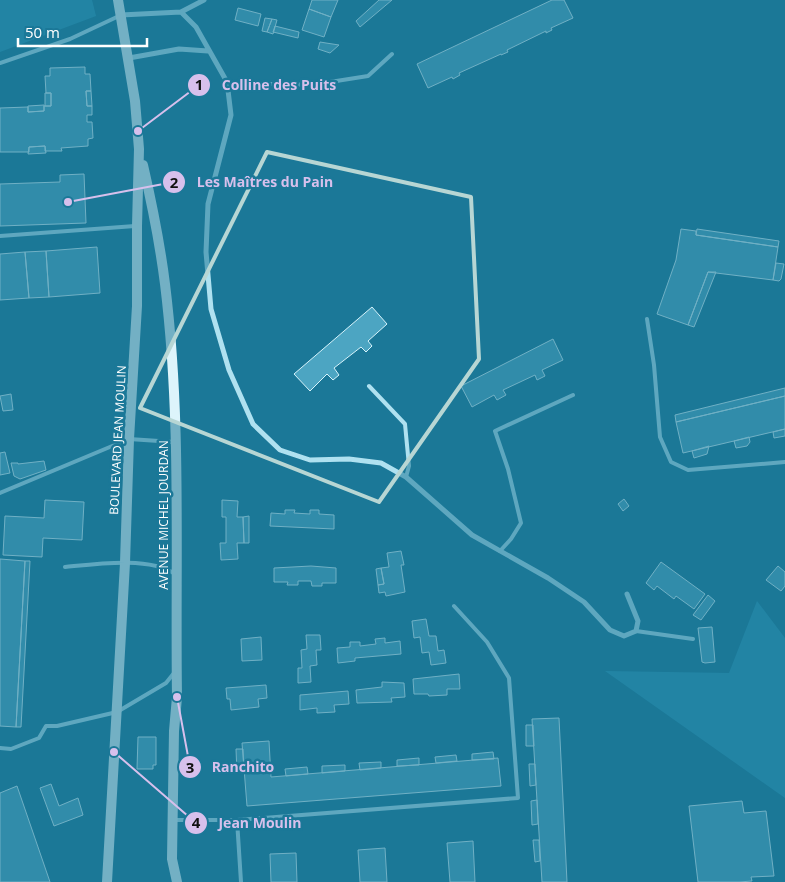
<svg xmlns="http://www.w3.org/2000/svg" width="785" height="882" font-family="'Open Sans',sans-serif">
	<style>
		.green { fill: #2b93b4 }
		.building { fill: #4ca5c2; stroke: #d6f3fb }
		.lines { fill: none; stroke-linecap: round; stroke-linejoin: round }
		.service { stroke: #afe1f0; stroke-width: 4 }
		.minor { stroke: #afe1f0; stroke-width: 5 }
		.secondary { stroke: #ddf4fb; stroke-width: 10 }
		.marked { fill: none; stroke: #b7d6d4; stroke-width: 4; stroke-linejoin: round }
		.labels { text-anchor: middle; stroke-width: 5; stroke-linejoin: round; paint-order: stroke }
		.street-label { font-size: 12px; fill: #fff; stroke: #1b7898 }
		.leader { fill: none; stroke: #d7c0ec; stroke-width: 2 }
		.callout-dot { fill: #d7c0ec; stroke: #1b7898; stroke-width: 2 }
		.mark-label { font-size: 15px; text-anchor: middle; font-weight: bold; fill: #111 }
		.callout-label { font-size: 14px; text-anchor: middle; font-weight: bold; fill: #d7c0ec; stroke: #1b7898; stroke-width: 5; stroke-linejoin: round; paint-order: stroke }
	</style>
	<rect width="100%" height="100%" fill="#1b7898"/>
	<!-- green -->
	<path class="green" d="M0 0H92L96 16 0 52Z
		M757 601 785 638V798L605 671 729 673Z"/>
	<!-- building -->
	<path class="building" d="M312 0H338L331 17 309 9Z
		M379 0H392L360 27 356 21Z
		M552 0H564L573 18 551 28 552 30 546 33V31L507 50 508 52 501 55V54L459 73 460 75 453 79 452 77 428 88 417 64Z
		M238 8 261 14 258 26 235 20Z
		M309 9 331 17 324 37 302 30Z
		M265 18 272 19 267 32 262 31Z
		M272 19 277 20 273 34 267 32Z
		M275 26 299 32 298 38 273 32Z
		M320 42 326 43 339 45 330 53 318 49Z
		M85 67V74H90L91 91H86L87 106H92V115H87V122H92L93 138 88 139V146L61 148 62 151H45V146L29 147V152H0V108L28 107V112L44 111V106H51V93H46L45 76H50V68Z
		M86 91H91L92 106H87Z
		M45 93H51V106H45Z
		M44 105V111L28 112V106Z
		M45 146 46 153 28 154 29 147Z
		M84 174 86 223 0 226V184L60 182V175Z
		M681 229 696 231V235L778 247 773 280 708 272 688 325 657 314 676 260Z
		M697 229 779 241 778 247 696 235Z
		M97 247 100 293 49 297 46 251Z
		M46 251 49 297 29 298 25 252Z
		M25 252 29 298 0 300V254Z
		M776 263 784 264 781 279 779 281 773 280Z
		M708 272H716L694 327 688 325Z
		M372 307 387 324 368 341 372 346 366 352 361 347 334 368 339 375 333 380 327 374 310 391 294 374Z
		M553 339 563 360 542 370 545 376 537 380 535 375 503 390 506 395 497 400 494 395 472 407 461 386Z
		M785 388V396L676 422 675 415Z
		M11 394 13 410 3 411 0 396Z
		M785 396V429L683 453 676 422Z
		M785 429V436L774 438 773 432Z
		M749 437 750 442 747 446 736 448 734 441Z
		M709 446 707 454 694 458 692 451Z
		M5 452 10 473 0 475V453Z
		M44 461 46 470 20 479 14 476 11 463H18V464Z
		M624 499 629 506 623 511 618 504Z
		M45 500 84 502 82 540 43 538 42 557 3 555 5 516 44 518Z
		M222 500 238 501 237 517H243L244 543H237L238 559 221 560 220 543H226V517H222Z
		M285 510H295L294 513 310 514V510H319V514L334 515V529L270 526 271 513 285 514Z
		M249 516V543H244L243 517Z
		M401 551 404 565H401L405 592 386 596 385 592 379 593 378 585 384 584 381 568 389 567 387 553Z
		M0 559 25 561 16 727 0 726Z
		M25 561H30L21 727H16Z
		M661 562 705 594 694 609 676 596 674 599 657 586 654 590 646 583Z
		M311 566 336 568V583H322V586H312L311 581H298V585H287L288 582H274V568Z
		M778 566 785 572V586L781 591 766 580Z
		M381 568 384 584 378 585 376 569Z
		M708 595 715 601 701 620 693 615Z
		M426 619 429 636H436L438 651 444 650 446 663 431 665 429 652 422 653 420 637 414 638 412 621Z
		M712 627 715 662 705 663 702 662 698 628Z
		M306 635H320L321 650H316L317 665 310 666 311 682 298 683V668H302L301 650 307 649Z
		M261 637 262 660 242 661 241 639Z
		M385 638V643L400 641 401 654 355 658V661L338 663 337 648 350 647V642H360V646L376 644 375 639Z
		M459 674 460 689H447V695L429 696 428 694H414L413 679Z
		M382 682 404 683 405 697 391 698 392 702 357 703 356 690 382 687Z
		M266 685 267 698 258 699 259 707 231 710 230 699H227L226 688Z
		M348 691 349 704 334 705 335 712 317 713V708L300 710V695Z
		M559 718 567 882H542L532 719Z
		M526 725H533L534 746H526Z
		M138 737H156V765H153V769H137Z
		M269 741 271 777 498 758 501 786 247 806 242 743Z
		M236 749H243L244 772 237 773Z
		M493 752 494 759 472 760V754Z
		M456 755 457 761 436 763 435 757Z
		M419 758V765L397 766V760Z
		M381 762V768L360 770 359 763Z
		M529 764H535L536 785 530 786Z
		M345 765V771L322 773V766Z
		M307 767 308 774 286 776 285 769Z
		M51 784 59 806 78 798 83 815 54 826 40 788Z
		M17 786 50 882H0V793Z
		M537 800 538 824 532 825 531 801Z
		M742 801 744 813 766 811 774 876 751 877 752 881 739 882H698L689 806Z
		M533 840H539L540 861 535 862Z
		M473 841 475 882H450L447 843Z
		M385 848 387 882H360L358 850Z
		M296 853 297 882H271L270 854Z"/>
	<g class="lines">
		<!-- service -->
		<path class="service" d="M0 63 70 39 119 16
			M227 82 294 85 330 82 368 76 392 54
			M0 236 135 226
			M647 319 654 365 660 437 671 462 688 470 785 462
			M369 386 405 424 409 466 406 477
			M0 493 129 439 174 442
			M500 551 511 539 521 523 508 469 495 431 573 395
			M65 567C95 564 150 556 175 574
			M636 631 693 639
			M0 748 11 749 39 738 46 726H57L117 712 166 683 174 673
			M173 820H237L518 798 509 678 487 642 454 606
			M237 820 241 882"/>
		<!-- minor -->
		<path class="minor" d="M181 12 196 27 227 82 231 115 208 204 206 252 211 309 229 370 253 424 280 450 310 460 349 459 381 463 406 477 472 535 548 578 584 602 610 630 624 636 636 631 638 621 627 594
			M121 15 181 12 204 0
			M129 58 179 49 208 51"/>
		<!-- secondary -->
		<path class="secondary" d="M143 165C152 204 160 244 165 284 182 421 175 560 177 697L174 731 172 859 177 882
			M107 882 125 563 129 439 137 306V226L139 149 135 101 118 0"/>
	</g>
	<!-- marked area -->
	<path d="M0 0H785V882H0ZM267 152 471 197 479 359 379 502 140 408Z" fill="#1b7898" fill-opacity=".55" fill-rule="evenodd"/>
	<path class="marked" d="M267 152 471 197 479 359 379 502 140 408Z"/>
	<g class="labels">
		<!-- street labels -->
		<g class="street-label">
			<text transform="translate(118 440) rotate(-87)" y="4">BOULEVARD JEAN MOULIN</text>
			<text transform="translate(164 515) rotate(-90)" y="4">AVENUE MICHEL JOURDAN</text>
		</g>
	</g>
	<!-- callouts -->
	<path class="leader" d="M138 131L199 85M68 202L174 182M177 697L190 767M114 752L196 823"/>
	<g class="callout-dot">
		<circle cx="138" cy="131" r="5"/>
		<circle cx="68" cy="202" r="5"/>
		<circle cx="177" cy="697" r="5"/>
		<circle cx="114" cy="752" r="5"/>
		<circle cx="199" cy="85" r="12"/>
		<circle cx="174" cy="182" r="12"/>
		<circle cx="190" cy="767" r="12"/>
		<circle cx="196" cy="823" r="12"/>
	</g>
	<g class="mark-label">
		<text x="199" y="90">1</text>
		<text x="174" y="188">2</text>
		<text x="190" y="773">3</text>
		<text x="196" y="828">4</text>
	</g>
	<g class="callout-label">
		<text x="279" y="90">Colline des Puits</text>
		<text x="265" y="187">Les Maîtres du Pain</text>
		<text x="243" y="772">Ranchito</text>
		<text x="260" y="828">Jean Moulin</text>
	</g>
	<!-- scale -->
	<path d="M18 38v8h129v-8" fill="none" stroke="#ffffff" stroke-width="2.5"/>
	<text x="25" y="38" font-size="15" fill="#ffffff" stroke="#1b7898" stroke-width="4" paint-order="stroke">50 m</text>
</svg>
